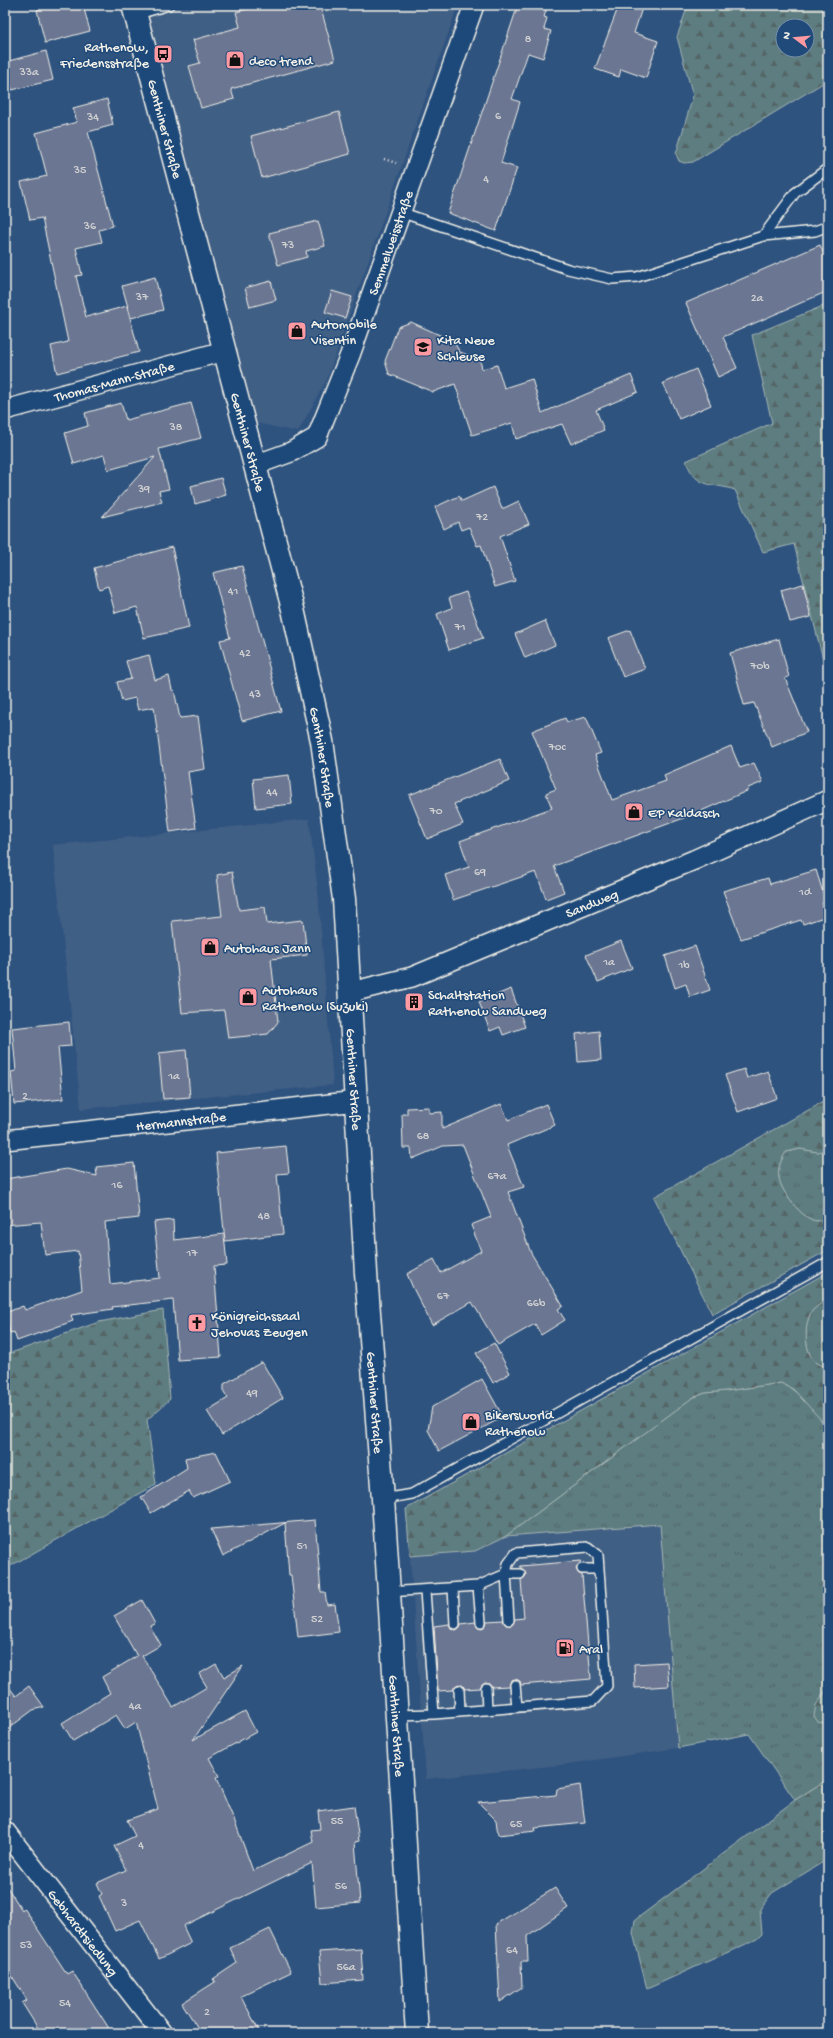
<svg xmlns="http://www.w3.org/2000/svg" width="833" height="2038" font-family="'Gochi Hand',sans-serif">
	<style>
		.built { fill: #405e85 }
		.grass { fill: url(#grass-tufts); stroke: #a8b7b4 }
		.forest { fill: url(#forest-firs); stroke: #a8b7b4; fill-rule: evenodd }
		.building { fill: #6b7692; stroke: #f4f1e8 }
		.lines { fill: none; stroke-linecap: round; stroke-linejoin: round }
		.lane-casing { stroke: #f4f1e8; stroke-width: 12 }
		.street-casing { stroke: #f4f1e8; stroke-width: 22 }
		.secondary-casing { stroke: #f4f1e8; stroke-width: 25 }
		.path { stroke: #f4f1e8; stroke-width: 2.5; stroke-dasharray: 1 3; stroke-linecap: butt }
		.lane { stroke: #1f4a7a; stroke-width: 9 }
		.street { stroke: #1f4a7a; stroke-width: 19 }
		.secondary { stroke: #1f4a7a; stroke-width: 22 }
		.labels { text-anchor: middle; stroke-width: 3; stroke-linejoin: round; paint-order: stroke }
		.number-label { font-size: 12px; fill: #d2d2d2 }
		.poi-label { font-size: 14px; fill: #f4f1e8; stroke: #1f4a7a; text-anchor: start }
		.street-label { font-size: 14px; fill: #f4f1e8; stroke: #1f4a7a }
	</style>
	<defs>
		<pattern id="grass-tufts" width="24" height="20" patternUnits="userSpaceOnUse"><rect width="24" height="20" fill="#5d7d81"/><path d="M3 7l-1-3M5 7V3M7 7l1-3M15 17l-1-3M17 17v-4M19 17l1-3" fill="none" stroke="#546566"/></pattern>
		<pattern id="forest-firs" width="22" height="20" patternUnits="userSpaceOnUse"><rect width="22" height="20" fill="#5d7d81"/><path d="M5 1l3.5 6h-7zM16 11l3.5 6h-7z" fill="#546566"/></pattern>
	</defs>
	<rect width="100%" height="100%" fill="#2e537f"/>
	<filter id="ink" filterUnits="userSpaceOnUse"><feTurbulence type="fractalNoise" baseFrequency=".025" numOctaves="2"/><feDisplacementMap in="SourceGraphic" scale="8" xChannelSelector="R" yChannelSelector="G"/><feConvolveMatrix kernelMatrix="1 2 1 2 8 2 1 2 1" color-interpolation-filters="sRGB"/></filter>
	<g filter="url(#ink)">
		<!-- built -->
		<path class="built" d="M144 5H458L327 379 298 432 256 423Z
			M309 819 318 891 333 1085 81 1109 53 845Z
			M661 1524 678 1748 561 1765 426 1779 410 1556 475 1551 506 1536Z"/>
		<!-- grass -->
		<path class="grass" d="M800 1149 818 1152 828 1149V1218C824 1219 820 1221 816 1221 802 1219 781 1192 779 1178 777 1168 781 1160 786 1152Z
			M828 1298V1368C823 1366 815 1363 812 1358 804 1347 804 1320 813 1310 817 1306 823 1302 828 1298Z
			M781 1383C802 1393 821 1415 828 1436V1689L822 1694 818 1722 828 1724V1779L795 1800 749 1734 678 1748 660 1524 506 1536 692 1398 705 1393 726 1391Z"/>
		<!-- forest -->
		<path class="forest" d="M688 5H828V80L693 162 684 163 679 161 676 154 693 96 677 37ZM783 26H807V50H783Z
			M828 304V679L794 544 763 552 735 490C711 482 697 490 686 461L772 423 752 335Z
			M828 1099V1149L818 1152 800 1149 786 1152C781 1160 777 1168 779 1178 781 1192 802 1219 816 1221 820 1221 824 1219 828 1218V1250L712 1314 654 1197Z
			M828 1272V1298C823 1302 817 1306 813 1310 804 1320 804 1347 812 1358 815 1363 823 1366 828 1368V1436L823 1422 793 1389 781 1383 726 1391 705 1393 692 1398 506 1536 475 1551 410 1556 406 1509Z
			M163 1310 170 1399 147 1420 156 1484 5 1569V1355L99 1322Z
			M828 1689V1724L818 1722 814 1716 816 1705Z
			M828 1779V1859L772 1893 760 1909 762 1934 757 1939 647 1989 633 1933 635 1920 795 1800Z"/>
		<!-- building -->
		<path class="building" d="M55 5H83L90 31 45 43 37 10Z
			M263 5H320L335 60 231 89 234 99 201 108 189 66 200 63 193 40 240 27 236 12Z
			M518 5H548L544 17 547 18 544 29 551 31 543 58 528 53 512 99 520 102 501 163 517 168 496 231 448 213Z
			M619 5H643L634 33 658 41 646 78 621 69 619 77 595 69Z
			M46 51 53 80 12 90 5 62Z
			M107 99 113 125 88 132 113 226 99 230 102 242 76 248 82 275 76 276 86 317 127 306 139 352 57 373 51 346 68 342 42 218 30 220 21 182 47 176 36 133 77 122 73 108Z
			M339 112 350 154 262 178 251 136Z
			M318 221 325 246 306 251 307 257 278 265 269 233Z
			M820 245 828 263V291L723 337 737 368 718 377 686 303Z
			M155 277 163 310 131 318 122 286Z
			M271 281 276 300 250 307 245 288Z
			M332 291 352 297 345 318 325 312Z
			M411 322 453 341 460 352 480 360 482 369 497 365 504 388 532 379 542 413 631 375 638 392 596 410 604 430 571 444 562 424 516 439 512 423 472 435 455 384 433 392 389 374 385 361 398 327Z
			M696 369 711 405 679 419 663 383Z
			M121 403 126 420 191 403 201 438 159 449 169 489 159 491 162 502 102 517 155 457 108 470 104 455 74 464 65 433 88 426 85 413Z
			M221 478 226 495 195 504 191 486Z
			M493 487 502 509 519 501 529 524 500 536 515 581 495 587 481 545 477 546 469 527 461 530 458 522 444 529 435 507 459 496 462 501Z
			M172 547 189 628 144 638 137 607 115 613 108 586 99 589 94 568Z
			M242 566 281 711 242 721 220 640 230 638 213 573Z
			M803 584 811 617 790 622 781 590Z
			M466 592 483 638 449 650 437 614 452 608 449 598Z
			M545 621 555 645 525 658 515 634Z
			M630 630 645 669 623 677 608 638Z
			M779 639 789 677 785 678 807 732 772 747 754 703 744 705 730 653Z
			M149 655 155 680 169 676 172 690H174L180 718 198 716 205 769 188 772 196 828 170 832 154 707 138 710 135 698 122 701 117 682 131 679 126 661Z
			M586 717 601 753 595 755 612 800 666 781 664 775 731 746 740 768 754 763 763 782 748 788 749 790 692 815 554 866 564 892 546 899 536 872 453 900 445 875 469 867 460 841 552 808 546 793 556 789 532 731 565 718 567 722Z
			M500 759 509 781 454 804 463 824 427 839 409 795Z
			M289 775 292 804 256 808 253 779Z
			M816 870 826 902 822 903 827 916 803 924 801 920 741 939 723 891 768 878 770 884Z
			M232 872 239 910 265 907 267 924 303 920 307 955 271 959 278 1022 268 1034 228 1038 224 1010 182 1013 172 921 222 916 217 875Z
			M621 941 632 968 598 982 586 955Z
			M695 946 710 990 690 997 686 984 675 988 665 956Z
			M511 989 525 1027 503 1035 500 1027 490 1031 479 1002Z
			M69 1022 71 1046 58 1047 63 1099 14 1104 11 1072 16 1071 12 1028Z
			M599 1031 601 1060 578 1062 576 1034Z
			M186 1050 190 1097 163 1099 159 1053Z
			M744 1069 747 1078 768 1071 777 1098 738 1112 725 1075Z
			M501 1104 508 1120 546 1104 555 1125 507 1145 524 1187 508 1192 531 1253 563 1306 558 1309 565 1320 541 1335 535 1324 498 1345 472 1302 432 1325 413 1288 407 1274 434 1259 441 1273 481 1251 471 1225 491 1217 463 1145 443 1146 412 1159 411 1148H403L402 1114H407V1108L429 1107V1113L442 1112V1129Z
			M286 1146 289 1173 277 1174 283 1234 225 1241 216 1153Z
			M134 1163 139 1218 105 1222 110 1284 160 1278 154 1222 173 1220 174 1240 224 1234 227 1265 214 1266 221 1357 178 1360 173 1300 112 1307 113 1309 71 1315 73 1321 17 1341 14 1332 10 1333 5 1313 23 1306 25 1310 82 1290 78 1251 45 1255 41 1222 5 1225V1179L67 1169 97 1176 96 1167Z
			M494 1343 510 1373 493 1383 476 1353Z
			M262 1362 283 1398 222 1435 207 1411 228 1398 224 1392V1384Z
			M482 1379 503 1417 439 1451 428 1430 432 1407Z
			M216 1452 230 1481 193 1498 189 1491 151 1513 141 1497 187 1468 185 1458Z
			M315 1520 321 1592H325L327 1605 335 1604 339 1632 298 1637 291 1575H289L285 1523 223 1556 211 1529Z
			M581 1561 576 1569 579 1574 582 1575 591 1679 521 1685 520 1681 515 1679 511 1680 509 1686 492 1687 489 1683 485 1682 480 1688 465 1689 462 1685 458 1684 453 1690 438 1691 434 1626 449 1624 452 1629 456 1630 460 1627 461 1624 475 1622 478 1627 482 1628 486 1625 487 1621 503 1620 506 1625H512L515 1619 524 1618 521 1580 525 1577 526 1574 520 1566Z
			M142 1600 155 1624 150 1626 161 1645 142 1656 173 1707 207 1687 199 1674 216 1664 224 1677 243 1666 193 1740 245 1711 256 1732 209 1758 219 1776 216 1778 235 1822 253 1871 313 1842 311 1830 320 1829 318 1811 354 1806 359 1841 355 1842 360 1903 316 1907 312 1863 183 1926 191 1943 159 1959 140 1920 115 1931 99 1896 102 1894 97 1883 126 1870 114 1846 135 1836 127 1820 158 1809 136 1722 125 1729 116 1715 73 1741 62 1723 110 1693 102 1677 137 1656 114 1616Z
			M667 1662 669 1686 635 1688 634 1664Z
			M5 1682 16 1696 29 1686 44 1707 33 1710 5 1731Z
			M580 1785 585 1823 535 1828 536 1831 498 1835 496 1820 478 1802 556 1795 557 1789Z
			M5 1884 22 1910 24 1908 67 1974 72 1971 112 2033H41L22 2003 27 2000 5 1965Z
			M555 1888 568 1908 527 1936 528 1962H521L522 1987 500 2002 496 1924Z
			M270 1929 291 1972 241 1996 260 2033H201L182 2003 215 1982 213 1979 237 1963 230 1948Z
			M361 1949 363 1980 322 1983 319 1952Z"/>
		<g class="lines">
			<!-- lane casing -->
			<g class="lane-casing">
				<path id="lane" d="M135 15 169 5
					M400 212 568 269 612 279 637 277 763 236 815 231 828 226
					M763 236 795 193 828 168
					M383 1499 412 1494 828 1262
					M582 1569H598
					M478 1586 481 1622
					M453 1588 455 1624
					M425 1591 434 1714
					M388 1592 478 1586 506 1574H520
					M515 1685 517 1707
					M486 1688 487 1710
					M459 1690 460 1712
					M396 1715 434 1714 593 1701 607 1686 598 1555 588 1547 516 1553 508 1564 506 1574 509 1620"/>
			</g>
			<!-- street casing -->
			<g class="street-casing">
				<g id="street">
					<path id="s1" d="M5 410 224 351"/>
					<path id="s2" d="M255 465 291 452 317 437 350 355 474 5"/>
					<path id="s3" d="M351 992 412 977 694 860 828 800"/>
					<path id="s4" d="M5 1140 357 1101"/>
					<path id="s5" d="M5 1831 162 2033"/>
				</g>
			</g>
			<!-- secondary casing -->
			<g class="secondary-casing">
				<g id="secondary">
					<path id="s6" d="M133 5 293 609 322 741 344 899 366 1273 383 1499 417 2033"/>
				</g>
			</g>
			<!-- path -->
			<path class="path" d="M384 159 396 163"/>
			<!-- lane -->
			<use href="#lane" class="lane"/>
			<!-- street -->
			<use href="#street" class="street"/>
			<!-- secondary -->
			<use href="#secondary" class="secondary"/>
		</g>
	</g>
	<!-- icons -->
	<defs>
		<g id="bus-square" transform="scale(1)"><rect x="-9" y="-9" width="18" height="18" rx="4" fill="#ff9aa2" stroke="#1f4a7a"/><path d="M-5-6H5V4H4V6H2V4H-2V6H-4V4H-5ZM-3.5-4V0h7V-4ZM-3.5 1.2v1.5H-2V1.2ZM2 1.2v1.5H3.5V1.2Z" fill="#111"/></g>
		<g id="shop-square" transform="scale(1)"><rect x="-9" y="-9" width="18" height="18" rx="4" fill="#ff9aa2" stroke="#1f4a7a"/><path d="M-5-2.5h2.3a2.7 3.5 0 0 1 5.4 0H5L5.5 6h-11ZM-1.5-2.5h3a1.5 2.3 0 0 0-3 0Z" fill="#111"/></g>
		<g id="school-square" transform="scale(1)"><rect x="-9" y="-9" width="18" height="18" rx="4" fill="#ff9aa2" stroke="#1f4a7a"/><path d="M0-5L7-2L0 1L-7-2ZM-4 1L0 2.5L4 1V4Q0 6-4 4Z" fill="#111"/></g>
		<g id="building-square" transform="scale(1)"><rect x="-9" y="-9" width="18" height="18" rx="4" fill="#ff9aa2" stroke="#1f4a7a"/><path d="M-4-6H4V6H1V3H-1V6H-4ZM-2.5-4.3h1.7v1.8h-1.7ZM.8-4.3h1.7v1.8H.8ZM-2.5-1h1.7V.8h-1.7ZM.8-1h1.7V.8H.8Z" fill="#111"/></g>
		<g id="church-square" transform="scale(1)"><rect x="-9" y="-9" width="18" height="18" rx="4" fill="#ff9aa2" stroke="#1f4a7a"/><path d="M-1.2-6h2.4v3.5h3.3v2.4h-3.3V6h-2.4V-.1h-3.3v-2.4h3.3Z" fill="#111"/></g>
		<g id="fuel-square" transform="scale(1)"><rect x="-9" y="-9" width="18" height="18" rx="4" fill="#ff9aa2" stroke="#1f4a7a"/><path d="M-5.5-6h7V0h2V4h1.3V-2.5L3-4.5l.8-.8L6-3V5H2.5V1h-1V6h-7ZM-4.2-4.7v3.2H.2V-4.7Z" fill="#111"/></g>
	</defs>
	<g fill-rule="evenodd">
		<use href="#bus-square" x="163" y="54"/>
		<use href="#shop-square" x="235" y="60"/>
		<use href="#shop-square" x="297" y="331"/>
		<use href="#school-square" x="423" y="347"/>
		<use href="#shop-square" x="634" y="812"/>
		<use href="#shop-square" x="210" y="947"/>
		<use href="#shop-square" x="248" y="997"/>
		<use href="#building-square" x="414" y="1002"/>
		<use href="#church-square" x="197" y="1323"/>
		<use href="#shop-square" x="471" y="1422"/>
		<use href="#fuel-square" x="565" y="1648"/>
	</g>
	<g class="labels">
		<!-- number labels -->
		<g class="number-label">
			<text x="528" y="42">8</text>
			<text x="29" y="75">33a</text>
			<text x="498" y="119">6</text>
			<text x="93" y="120">34</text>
			<text x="80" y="173">35</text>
			<text x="486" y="182">4</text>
			<text x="90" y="229">36</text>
			<text x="288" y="248">73</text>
			<text x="142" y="300">37</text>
			<text x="757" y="301">2a</text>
			<text x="176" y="430">38</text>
			<text x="144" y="492">39</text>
			<text x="482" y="520">72</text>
			<text x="233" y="594">41</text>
			<text x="460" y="630">71</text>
			<text x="245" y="656">42</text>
			<text x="760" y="669">70b</text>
			<text x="255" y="697">43</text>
			<text x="557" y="750">70c</text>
			<text x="272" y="795">44</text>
			<text x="436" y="814">70</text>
			<text x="480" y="875">69</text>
			<text x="805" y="895">1d</text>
			<text x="609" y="965">1a</text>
			<text x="684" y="968">1b</text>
			<text x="174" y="1079">1a</text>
			<text x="25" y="1099">2</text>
			<text x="423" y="1139">68</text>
			<text x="497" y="1179">67a</text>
			<text x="117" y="1188">16</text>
			<text x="264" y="1219">48</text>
			<text x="192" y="1256">17</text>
			<text x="443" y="1299">67</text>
			<text x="536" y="1306">66b</text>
			<text x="252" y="1396">49</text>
			<text x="302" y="1549">51</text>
			<text x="317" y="1622">52</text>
			<text x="135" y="1709">4a</text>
			<text x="337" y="1824">55</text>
			<text x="516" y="1827">65</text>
			<text x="141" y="1848">4</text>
			<text x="341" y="1889">56</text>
			<text x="124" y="1906">3</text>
			<text x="26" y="1948">53</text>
			<text x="512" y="1953">64</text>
			<text x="346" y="1970">56a</text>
			<text x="65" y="2006">54</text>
			<text x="207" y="2015">2</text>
		</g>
		<!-- poi labels -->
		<g class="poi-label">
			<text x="149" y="51" text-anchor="end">Rathenow,<tspan x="149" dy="16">Friedensstraße</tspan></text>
			<text x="249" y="65">deco trend</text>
			<text x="311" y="328">Automobile<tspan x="311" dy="16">Visentin</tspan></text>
			<text x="437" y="344">Kita Neue<tspan x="437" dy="16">Schleuse</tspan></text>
			<text x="648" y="817">EP Kaldasch</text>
			<text x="224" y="952">Autohaus Jann</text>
			<text x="262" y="994">Autohaus<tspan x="262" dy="16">Rathenow (Suzuki)</tspan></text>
			<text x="428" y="999">Schaltstation<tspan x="428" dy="16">Rathenow Sandweg</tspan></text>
			<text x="211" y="1320">Königreichssaal<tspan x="211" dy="16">Jehovas Zeugen</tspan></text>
			<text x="485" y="1419">Bikersworld<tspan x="485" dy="16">Rathenow</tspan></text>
			<text x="579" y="1653">Aral</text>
		</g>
		<!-- street labels -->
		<g class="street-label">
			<text dy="5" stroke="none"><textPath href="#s6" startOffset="128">Genthiner Straße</textPath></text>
			<text dy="5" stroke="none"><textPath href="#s2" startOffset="276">Semmelweisstraße</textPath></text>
			<text dy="5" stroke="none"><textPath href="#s1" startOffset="113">Thomas-Mann-Straße</textPath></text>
			<text dy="5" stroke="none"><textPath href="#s6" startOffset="452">Genthiner Straße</textPath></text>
			<text dy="5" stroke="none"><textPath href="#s6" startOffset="776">Genthiner Straße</textPath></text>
			<text dy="5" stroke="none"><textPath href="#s3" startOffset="257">Sandweg</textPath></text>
			<text dy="5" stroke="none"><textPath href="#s6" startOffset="1100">Genthiner Straße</textPath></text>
			<text dy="5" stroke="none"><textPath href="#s4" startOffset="177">Hermannstraße</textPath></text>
			<text dy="5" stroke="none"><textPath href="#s6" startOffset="1424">Genthiner Straße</textPath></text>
			<text dy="5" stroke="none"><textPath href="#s6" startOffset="1748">Genthiner Straße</textPath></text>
			<text dy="5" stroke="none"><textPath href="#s5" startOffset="128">Gebhardtsiedlung</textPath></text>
		</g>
	</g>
	<!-- margin -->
	<rect width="833" height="2038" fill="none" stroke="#1f4a7a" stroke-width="20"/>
	<rect x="10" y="10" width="813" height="2018" fill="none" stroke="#f4f1e8" stroke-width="1.5" filter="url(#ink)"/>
	<!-- north arrow -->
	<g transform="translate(795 38) rotate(286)"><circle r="19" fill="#1f4a7a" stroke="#748da6"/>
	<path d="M0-3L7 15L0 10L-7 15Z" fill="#ff9aa2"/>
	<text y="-6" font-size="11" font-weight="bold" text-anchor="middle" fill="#f4f1e8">N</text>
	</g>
</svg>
